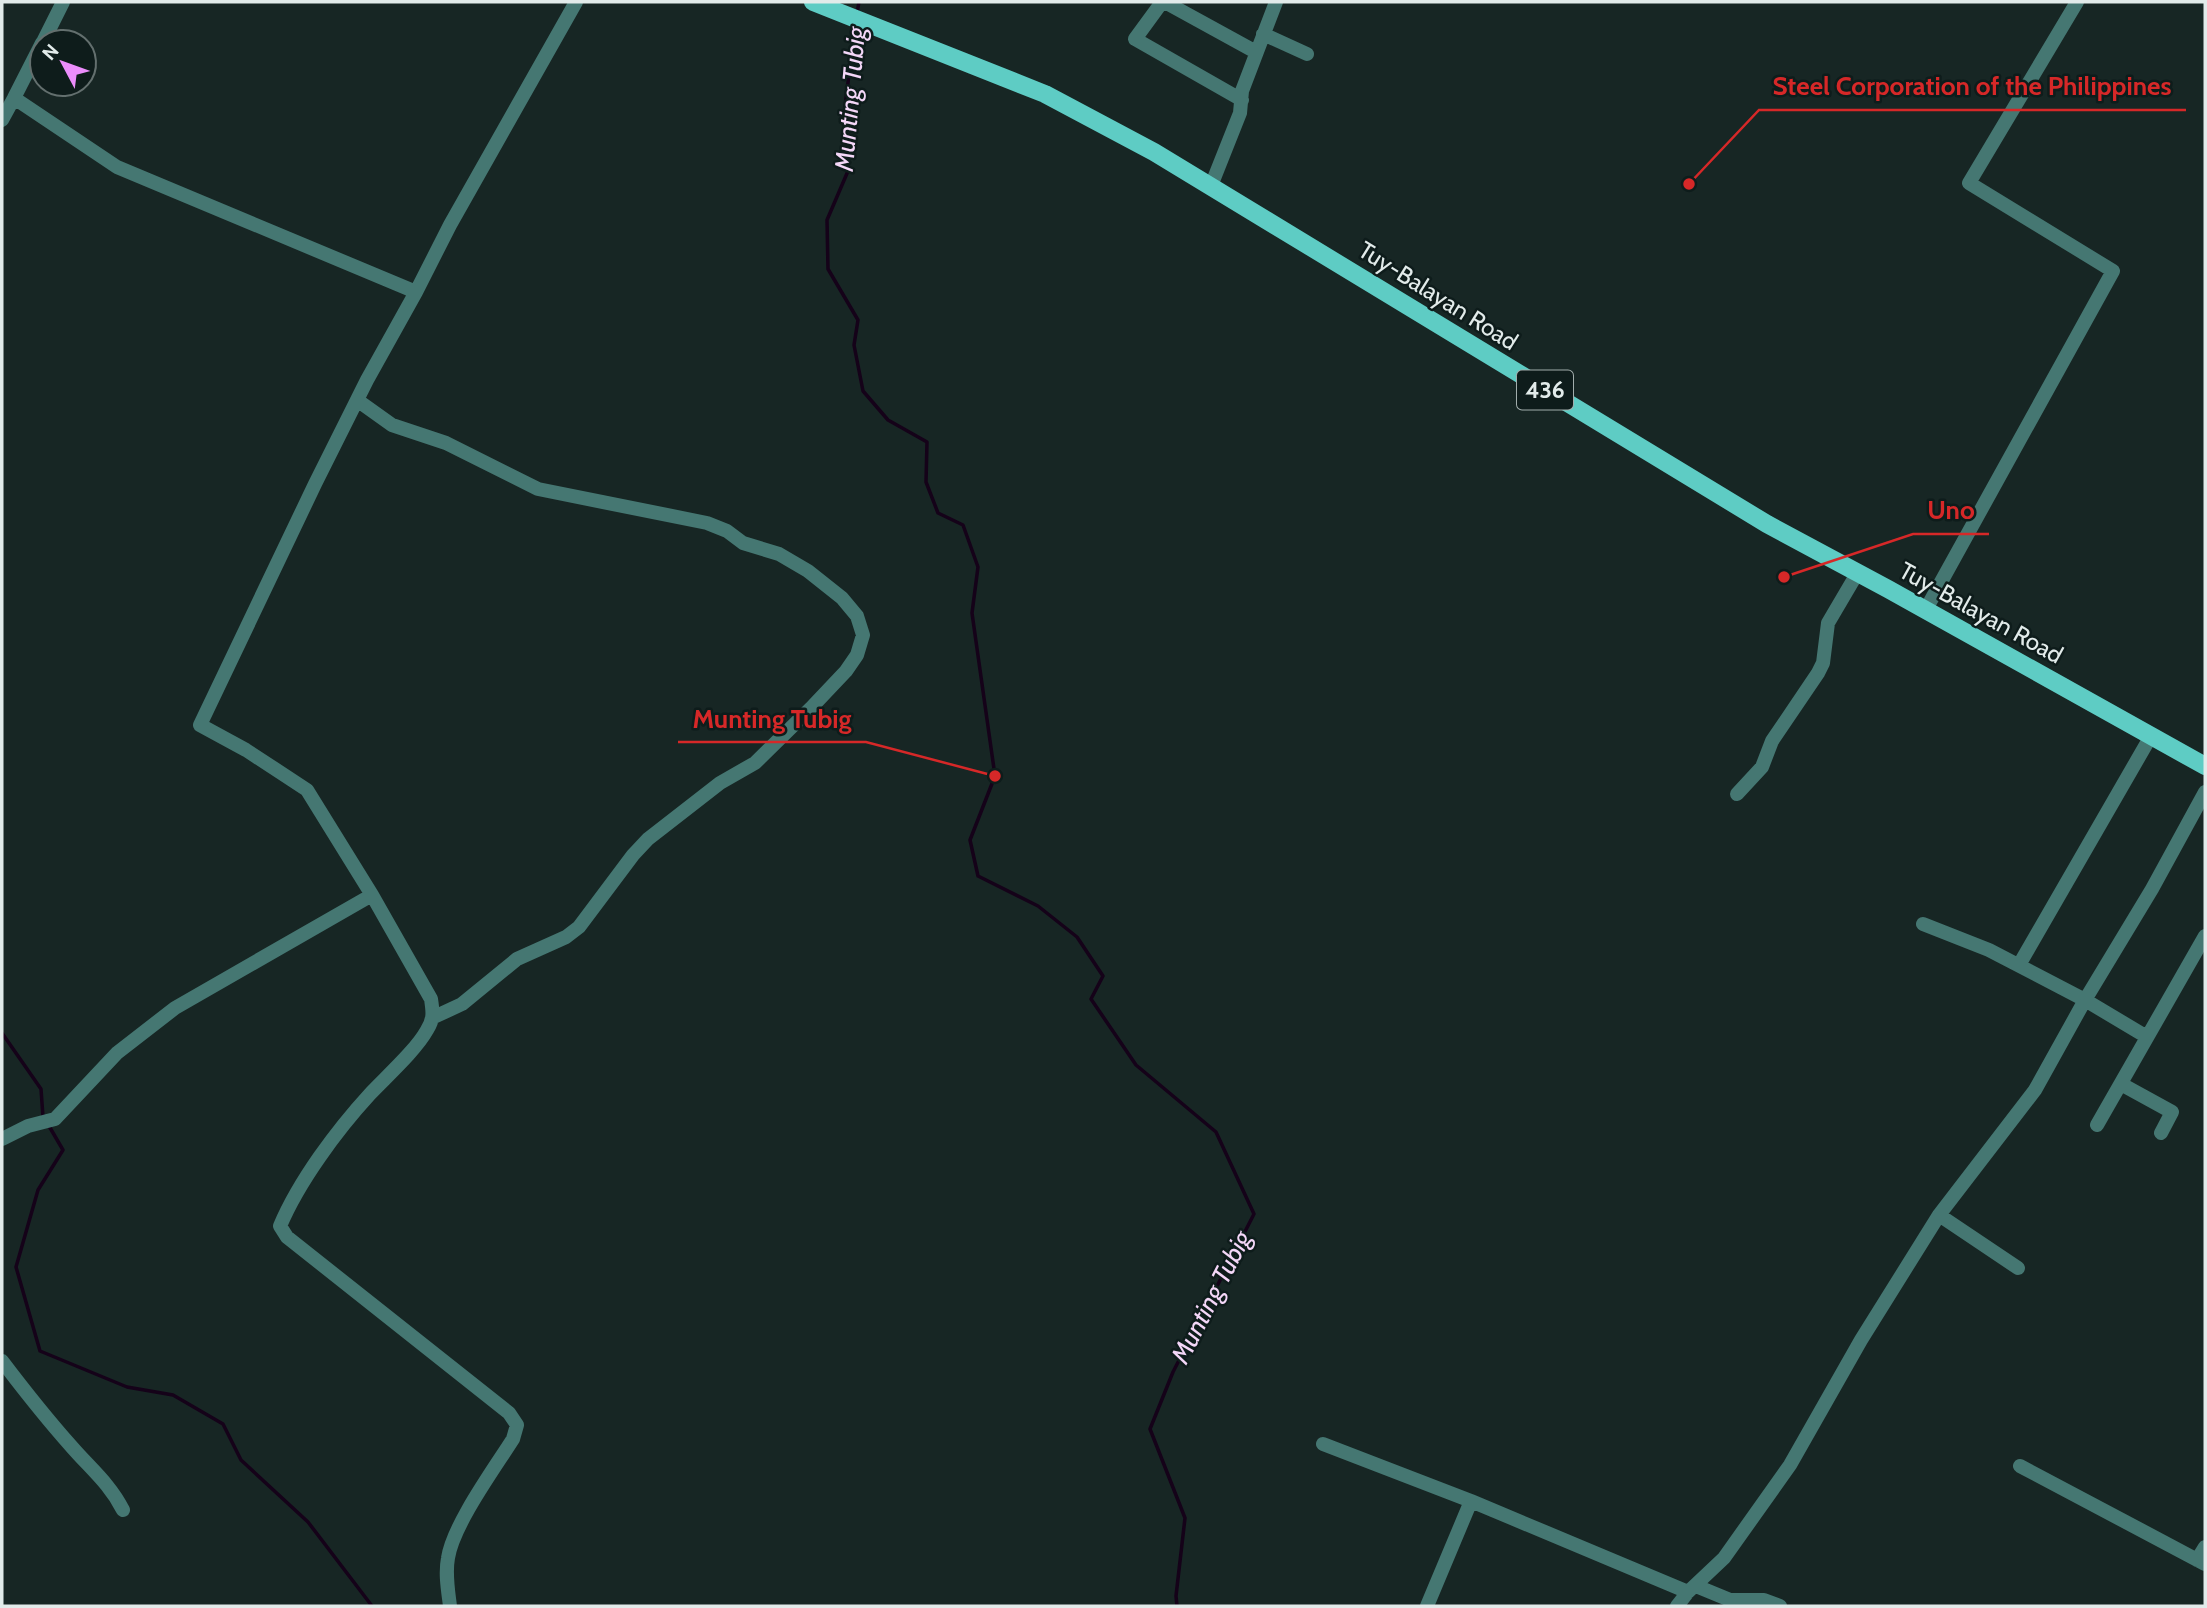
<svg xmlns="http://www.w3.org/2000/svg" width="2207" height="1608" font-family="Cabin,sans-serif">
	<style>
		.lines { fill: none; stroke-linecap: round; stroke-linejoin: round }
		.stream { stroke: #150219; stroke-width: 3.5 }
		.minor { stroke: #457772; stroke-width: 14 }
		.major { stroke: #5eccc4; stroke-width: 18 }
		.labels { text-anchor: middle; stroke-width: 5; stroke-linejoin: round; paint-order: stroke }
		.shield { fill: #0e1c1b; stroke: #a2adac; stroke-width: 2 }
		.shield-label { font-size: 23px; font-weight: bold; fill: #e2ebea }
		.street-label { font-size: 24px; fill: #e2ebea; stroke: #0e1c1b }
		.water-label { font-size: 26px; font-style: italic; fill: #f4d7f8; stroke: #0e1c1b }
		.leader { fill: none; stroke: #d62828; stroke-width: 2.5 }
		.callout-dot { fill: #d62828; stroke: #0e1c1b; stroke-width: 2.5 }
		.callout-label { font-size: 26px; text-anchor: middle; font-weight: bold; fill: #d62828; stroke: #0e1c1b; stroke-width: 5; stroke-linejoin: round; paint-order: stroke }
	</style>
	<rect width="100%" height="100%" fill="#172624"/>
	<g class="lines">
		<!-- stream -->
		<path class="stream" d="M857 13 859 2
			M855 25 845 107 848 171 827 220 828 269 858 320 854 345 863 391 888 420 927 442 926 482 938 513 963 525 978 567 972 613 995 776 970 840 978 876 1038 906 1077 937 1103 976 1091 999 1136 1065 1216 1132 1254 1214 1173 1372 1150 1429 1185 1518 1176 1596 1177 1606
			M2 1033 41 1089 43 1117
			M49 1126 63 1150 38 1190 16 1267 40 1351 127 1387 173 1395 223 1424 241 1460 308 1522 372 1606"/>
		<!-- minor -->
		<path class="minor" d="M1162 2 1135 39 1242 100
			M1165 2 1256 52
			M1263 34 1307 54
			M43 42 63 2
			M42 43 14 98 117 167 416 292
			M2 120 14 98
			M1211 186 1240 113 1242 91 1276 2
			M357 400 392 425 446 443 538 489 707 523 727 531 743 543 779 554 808 571 842 598 857 616 863 635 857 655 846 671 811 708 755 763 720 783 648 839 633 855 579 927 566 937 517 959 462 1004 434 1017
			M1925 611 2113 271 1969 183 2077 2
			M1737 794 1762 767 1772 741 1818 673 1823 663 1828 623 1858 572
			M372 895 431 999C433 1012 434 1019 427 1030 416 1050 387 1076 370 1094 337 1130 299 1181 280 1226L287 1237 509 1413 517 1425 513 1439C494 1469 453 1525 448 1558 445 1574 448 1590 450 1606
			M1923 924 1989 950 2085 1000 2147 1037
			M2019 965 2151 736
			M2121 1084 2172 1112 2161 1133
			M2097 1125 2205 936
			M2 1139 28 1126 55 1119 117 1053 175 1008 372 895 307 790 246 750 200 725 315 484 367 380 416 292 450 225 576 2
			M1939 1215 2018 1268
			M2 1361C24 1390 47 1419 71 1446 90 1468 110 1484 123 1510
			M1323 1444 1471 1501 1688 1592
			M2020 1466 2205 1564
			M2197 1560 2205 1547
			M1696 1586 1730 1600H1764L1780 1606
			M1427 1606 1471 1501
			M1677 1606 1688 1592 1724 1558 1790 1465 1861 1340 1939 1215 2035 1090 2085 1000 2152 889 2205 792"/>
		<!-- major -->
		<path class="major" d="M813 2 1045 94 1154 152 1767 524 1888 589 2205 766"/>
	</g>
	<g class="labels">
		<!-- shield labels -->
		<rect class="shield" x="1517" y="370.5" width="56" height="39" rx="5"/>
		<g class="shield-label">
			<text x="1545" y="398">436</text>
		</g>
		<!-- street labels -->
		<g class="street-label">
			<text transform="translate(1438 296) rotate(32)" y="8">Tuy-Balayan Road</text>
			<text transform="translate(1981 613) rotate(29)" y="8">Tuy-Balayan Road</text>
		</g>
		<!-- water labels -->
		<g class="water-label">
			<text transform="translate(850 99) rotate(-85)" y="9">Munting Tubig</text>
			<text transform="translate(1211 1297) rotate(-63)" y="9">Munting Tubig</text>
		</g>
	</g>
	<!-- callouts -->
	<path class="leader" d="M1689 184L1759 110H2186M1784 577L1913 534H1989M995 776L866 742H678"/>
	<g class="callout-dot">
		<circle cx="1689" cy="184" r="7"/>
		<circle cx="1784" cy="577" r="7"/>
		<circle cx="995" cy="776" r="7"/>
	</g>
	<g class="callout-label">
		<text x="1972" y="95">Steel Corporation of the Philippines</text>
		<text x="1951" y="519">Uno</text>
		<text x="772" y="728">Munting Tubig</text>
	</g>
	<!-- border -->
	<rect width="2207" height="1608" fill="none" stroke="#e2ebea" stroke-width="7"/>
	<!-- north arrow -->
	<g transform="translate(63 63) rotate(311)"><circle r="33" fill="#0e1c1b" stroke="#636f6e" stroke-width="2"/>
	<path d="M0-5L12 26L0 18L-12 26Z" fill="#eb8dfb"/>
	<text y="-10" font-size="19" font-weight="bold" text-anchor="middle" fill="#e2ebea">N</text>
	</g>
</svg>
